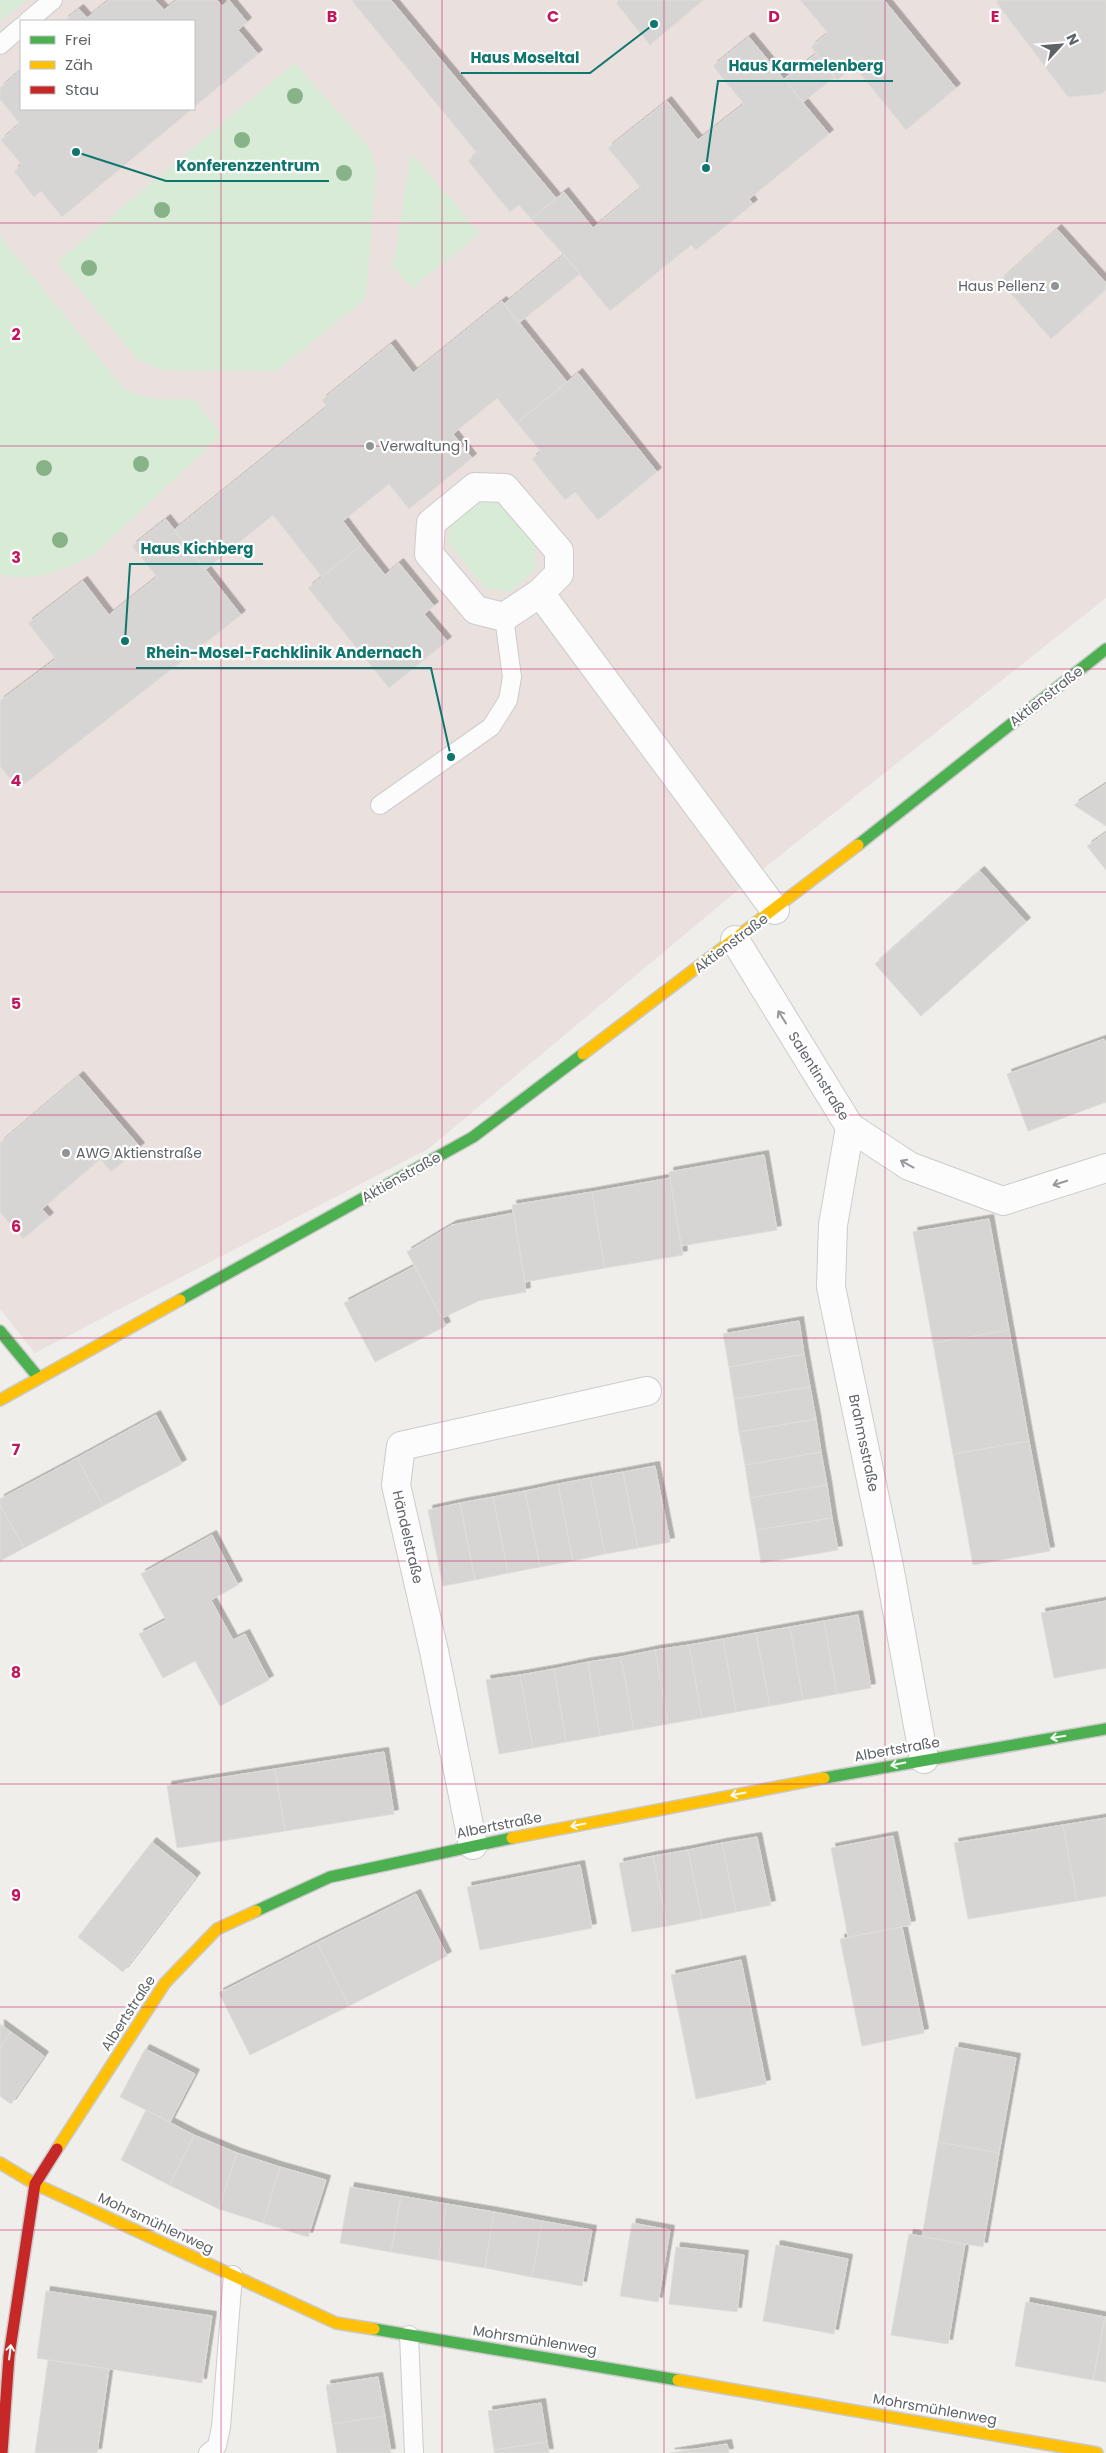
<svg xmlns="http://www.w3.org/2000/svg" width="1106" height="2453" font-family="Poppins,sans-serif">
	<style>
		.medical { fill: #eae0de; fill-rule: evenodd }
		.green { fill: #d8ebd6 }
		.building { fill: #d6d5d3; stroke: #deddd9; filter: url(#shadow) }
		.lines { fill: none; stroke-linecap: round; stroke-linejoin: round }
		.lane-casing { stroke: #cbcccc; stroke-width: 20 }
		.street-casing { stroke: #cbcccc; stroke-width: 30 }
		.fast-casing { stroke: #cacacb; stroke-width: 14 }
		.slow-casing { stroke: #cacacb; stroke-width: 14 }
		.jam-casing { stroke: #cacacb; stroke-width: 14 }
		.lane { stroke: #fdfcfc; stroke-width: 18 }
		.street { stroke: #fdfcfc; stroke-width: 28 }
		.fast { stroke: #4caf50; stroke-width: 11 }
		.slow { stroke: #ffc107; stroke-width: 11 }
		.jam { stroke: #c62828; stroke-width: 11 }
		.tree { fill: #88b388 }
		.oneway { stroke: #96999c }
		.oneway2 { stroke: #f6fbf6 }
		.grid { fill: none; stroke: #c2185b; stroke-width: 1; stroke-opacity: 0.55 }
		.poi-dot { fill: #919496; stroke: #fff; stroke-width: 2 }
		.labels { text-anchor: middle; stroke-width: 4.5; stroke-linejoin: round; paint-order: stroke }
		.poi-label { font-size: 14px; fill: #5f6368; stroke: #fff; text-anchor: start }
		.street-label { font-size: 14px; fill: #5f6368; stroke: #fff }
		.grid-label { font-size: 16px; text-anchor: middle; font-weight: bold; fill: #c2185b; stroke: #fff; stroke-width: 4.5; stroke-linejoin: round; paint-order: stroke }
		.leader { fill: none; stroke: #0f766e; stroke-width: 2 }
		.callout-dot { fill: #0f766e; stroke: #fff; stroke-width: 2 }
		.callout-label { font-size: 15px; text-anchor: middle; font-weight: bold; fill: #0f766e; stroke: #fff; stroke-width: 4.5; stroke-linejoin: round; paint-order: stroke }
	</style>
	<defs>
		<filter id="shadow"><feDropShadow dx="4.5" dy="-4.5" stdDeviation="0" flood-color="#0004"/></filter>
	</defs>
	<rect width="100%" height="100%" fill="#efeeea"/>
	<!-- medical -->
	<path class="medical" d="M0 0H1106V598L768 865 428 1149 35 1353 0 1309ZM21 21H194V109H21Z"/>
	<!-- green -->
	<path class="green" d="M0 0H27L0 21Z
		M295 63 369 147 376 169 366 298 277 371 163 370 138 360 57 262Z
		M411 153 480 233 412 288 393 267Z
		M0 236 124 389 151 399H194L221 435 94 555C68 568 29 586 0 573Z
		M475 501 498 502 535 547V570L510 592 485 588 449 544 450 523Z"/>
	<!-- building -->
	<path class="building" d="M109 0H155L164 10 177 0H217L222 6 229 0 247 22 238 30 258 54 194 107V21H64L79 9 87 18Z
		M354 0H391L556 198 531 219 519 205 510 212 468 161 477 153 352 1Z
		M619 0H703L650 45 616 3Z
		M800 0H884L956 88 906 130 854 66 837 80 811 47 828 33Z
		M999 0H1106V90L1102 94 1068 97 996 2Z
		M749 37 829 134 749 199 753 204 696 250 691 245 610 311 564 255 531 219 564 192 593 228 641 188 608 148 667 101 698 140 744 104 713 66Z
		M816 54 835 77 803 102 784 79Z
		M21 70V109H192L62 217 41 191 34 197 14 171 22 165 1 140 20 124 0 99V88Z
		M1057 229 1106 283V289L1051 339 1000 281Z
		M564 255 580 274 519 323 504 304Z
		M502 301 567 382 517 423 497 398 453 434 472 458 409 509 389 484 343 521 361 545 322 577 273 515 205 570 174 530 327 407 322 400 391 344 413 373Z
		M578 373 657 472 598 520 575 492 565 500 532 459 541 452 517 423Z
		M166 519 241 615 18 789 0 766V701L56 659 28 623 83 581 109 615 157 577 132 546Z
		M361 545 385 575 399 563 434 606 424 614 447 641 389 688 308 588Z
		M1106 784V826L1074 805Z
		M1106 833V870L1087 846Z
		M980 871 1026 922 921 1016 875 964Z
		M1104 1039 1106 1044V1102L1028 1131 1007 1074Z
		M79 1076 140 1147 111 1172 100 1159 42 1209 49 1217 23 1239 0 1212V1143Z
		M764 1155 777 1230 681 1246 669 1172Z
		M670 1178 683 1255 605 1268 592 1192Z
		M592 1192 605 1268 525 1282 512 1205Z
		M514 1213 526 1292 481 1300 442 1318 407 1252 452 1225Z
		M989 1219 1009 1330 933 1343 913 1232Z
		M415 1266 446 1326 375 1362 344 1303Z
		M799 1321 804 1354 729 1367 723 1334Z
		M1009 1330 1029 1441 953 1454 933 1343Z
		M804 1354 810 1387 734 1399 729 1367Z
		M810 1387 816 1419 739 1432 734 1399Z
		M156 1415 182 1464 103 1506 77 1458Z
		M816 1419 821 1452 745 1465 739 1432Z
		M1029 1441 1050 1551 973 1565 953 1454Z
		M821 1452 827 1485 750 1498 745 1465Z
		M77 1458 103 1506 24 1548 0 1505V1499Z
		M655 1466 670 1542 638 1548 623 1472Z
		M623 1472 638 1548 605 1554 590 1478Z
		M590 1478 605 1554 573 1561 558 1484Z
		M558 1484 573 1561 540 1567 525 1491Z
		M827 1485 832 1518 756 1530 750 1498Z
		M525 1491 540 1567 508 1573 493 1497Z
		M493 1497 508 1573 475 1580 460 1503Z
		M460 1503 475 1580 443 1586 428 1510Z
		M0 1505 24 1548 0 1561Z
		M832 1518 838 1550 761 1563 756 1530Z
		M212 1535 238 1585 211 1600 233 1640 245 1634 269 1680 220 1706 195 1661 163 1678 139 1634 166 1620 141 1574Z
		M1106 1601V1668L1054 1678 1041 1613Z
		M858 1615 871 1688 837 1694 824 1621Z
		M824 1621 837 1694 803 1700 790 1627Z
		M790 1627 803 1700 770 1706 756 1633Z
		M756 1633 770 1706 736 1712 723 1639Z
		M723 1639 736 1712 702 1718 689 1645Z
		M689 1645 702 1718 668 1724 655 1650Z
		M655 1650 668 1724 634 1730 621 1657Z
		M621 1657 634 1730 600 1736 588 1662Z
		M588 1662 600 1736 566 1742 554 1669Z
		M554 1669 566 1742 533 1748 520 1675Z
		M520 1675 533 1748 499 1754 486 1680Z
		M384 1752 394 1814 285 1831 275 1769Z
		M275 1769 285 1831 177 1848 167 1786Z
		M1106 1818V1896L1077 1901 1063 1825Z
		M1063 1825 1077 1901 968 1919 954 1843Z
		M893 1836 911 1925 848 1937 831 1848Z
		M757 1837 771 1905 736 1912 722 1843Z
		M152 1842 196 1877 123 1972 78 1937Z
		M722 1843 736 1912 702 1919 688 1850Z
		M688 1850 702 1919 667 1926 653 1856Z
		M653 1856 667 1926 632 1932 619 1863Z
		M580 1865 592 1928 480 1950 467 1887Z
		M416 1894 447 1956 349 2006 317 1943Z
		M902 1927 924 2033 862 2046 840 1939Z
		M317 1943 349 2006 250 2055 219 1993Z
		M741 1960 766 2084 696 2099 671 1975Z
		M0 2024 11 2032 0 2048Z
		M11 2032 44 2056 11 2104 0 2096V2048Z
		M955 2047 1016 2058 999 2153 938 2142Z
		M145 2049 195 2074 170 2122 120 2097Z
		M146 2110 194 2135 169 2185 121 2160Z
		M194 2135 237 2153 219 2209 169 2185Z
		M938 2142 999 2153 983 2247 922 2237Z
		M237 2153 280 2167 263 2223 219 2209Z
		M280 2167 326 2180 308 2237 263 2223Z
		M350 2187 401 2196 391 2252 340 2243Z
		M401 2196 447 2204 438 2260 391 2252Z
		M447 2204 494 2212 485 2268 438 2260Z
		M494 2212 542 2221 532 2277 485 2268Z
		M542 2221 592 2230 582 2286 532 2277Z
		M632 2223 670 2230 658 2302 620 2296Z
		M909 2234 965 2244 948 2344 891 2335Z
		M776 2245 848 2259 834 2334 763 2321Z
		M676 2247 744 2255 737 2312 669 2304Z
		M46 2291 212 2316 202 2383 37 2358Z
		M1026 2302 1105 2317 1093 2380 1015 2366Z
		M1105 2317H1106V2382L1093 2380Z
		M48 2360 109 2369 97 2453H35Z
		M378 2377 385 2416 332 2424 326 2385Z
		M541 2403 547 2442 494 2450 488 2411Z
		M385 2416 391 2453H337L332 2424Z
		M547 2442 549 2453H495L494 2450Z
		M727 2444 729 2453H670Z"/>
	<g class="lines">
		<!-- lane casing -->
		<g class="lane-casing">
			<path id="lane" d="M28 21 53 0
				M0 45 21 27
				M380 805 491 727 508 700 512 677 504 617
				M409 2335 414 2453
				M208 2453 217 2446 221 2427 233 2275"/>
		</g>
		<!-- street casing -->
		<g class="street-casing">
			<path id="street" d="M540 593 504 617 476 610 429 554 431 523 475 487 505 488 559 551V574L540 593 775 910
				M735 940 850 1127 909 1166 1003 1201 1106 1168
				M850 1127 833 1225 831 1287 889 1566 924 1759
				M473 1845 434 1651 396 1485 401 1446 647 1391"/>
		</g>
		<!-- fast casing -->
		<g class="fast-casing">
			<path id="fast" d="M858 845 1106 649
				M180 1300 473 1137 583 1054
				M0 1331 38 1377
				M824 1778 1106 1729
				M256 1911 330 1877 512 1838
				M374 2329 678 2380"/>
		</g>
		<!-- slow casing -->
		<g class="slow-casing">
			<path id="slow" d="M583 1054 858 845
				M0 1400 180 1300
				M512 1838 824 1778
				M57 2149 165 1983 217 1929 256 1911
				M0 2163 35 2184 336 2323 374 2329
				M678 2380 1097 2453"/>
		</g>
		<!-- jam casing -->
		<g class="jam-casing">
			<path id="jam" d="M2 2453 9 2356 35 2184 57 2149"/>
		</g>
		<!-- lane -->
		<use href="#lane" class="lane"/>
		<!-- street -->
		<use href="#street" class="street"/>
		<!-- fast -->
		<use href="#fast" class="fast"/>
		<!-- slow -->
		<use href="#slow" class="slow"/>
		<!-- jam -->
		<use href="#jam" class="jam"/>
	</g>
	<!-- trees -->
	<g class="tree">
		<circle cx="295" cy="96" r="8"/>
		<circle cx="242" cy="140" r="8"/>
		<circle cx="344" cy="173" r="8"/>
		<circle cx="162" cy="210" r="8"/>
		<circle cx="89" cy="268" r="8"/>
		<circle cx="141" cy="464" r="8"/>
		<circle cx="44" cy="468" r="8"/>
		<circle cx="60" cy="540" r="8"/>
	</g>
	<!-- one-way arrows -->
	<defs><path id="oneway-shaft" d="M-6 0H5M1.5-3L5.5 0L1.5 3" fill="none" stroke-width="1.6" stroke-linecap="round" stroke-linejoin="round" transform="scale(1.25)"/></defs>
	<g class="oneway">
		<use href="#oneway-shaft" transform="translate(782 1017) rotate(-122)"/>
		<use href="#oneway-shaft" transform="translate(907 1164) rotate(-151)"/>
		<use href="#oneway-shaft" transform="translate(1060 1183) rotate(162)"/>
	</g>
	<g class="oneway2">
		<use href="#oneway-shaft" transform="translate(1058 1737) rotate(171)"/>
		<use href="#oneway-shaft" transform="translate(898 1764) rotate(169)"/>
		<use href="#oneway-shaft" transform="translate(738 1794) rotate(169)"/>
		<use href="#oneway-shaft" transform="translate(578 1825) rotate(169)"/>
		<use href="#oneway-shaft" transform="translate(10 2352) rotate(-83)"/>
	</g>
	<!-- grid -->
	<path class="grid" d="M221 0V2453M442 0V2453M664 0V2453M885 0V2453M0 223H1106M0 446H1106M0 669H1106M0 892H1106M0 1115H1106M0 1338H1106M0 1561H1106M0 1784H1106M0 2007H1106M0 2230H1106"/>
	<!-- markers -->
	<g class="poi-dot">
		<circle cx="1055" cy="286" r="5"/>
		<circle cx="370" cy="446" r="5"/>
		<circle cx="66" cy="1153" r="5"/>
	</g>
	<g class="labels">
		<!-- poi labels -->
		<g class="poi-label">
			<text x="1045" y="291" text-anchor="end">Haus Pellenz</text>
			<text x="380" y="451">Verwaltung 1</text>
			<text x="76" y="1158">AWG Aktienstraße</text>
		</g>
		<!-- street labels -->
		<g class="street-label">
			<text transform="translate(1046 696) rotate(-38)" y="5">Aktienstraße</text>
			<text transform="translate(731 943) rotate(-37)" y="5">Aktienstraße</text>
			<text transform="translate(819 1076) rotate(58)" y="5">Salentinstraße</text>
			<text transform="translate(401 1177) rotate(-29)" y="5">Aktienstraße</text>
			<text transform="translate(864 1443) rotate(78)" y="5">Brahmsstraße</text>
			<text transform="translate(408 1537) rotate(77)" y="5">Händelstraße</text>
			<text transform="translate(897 1749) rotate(-10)" y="5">Albertstraße</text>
			<text transform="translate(499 1825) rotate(-11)" y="5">Albertstraße</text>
			<text transform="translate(128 2013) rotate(-57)" y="5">Albertstraße</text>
			<text transform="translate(156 2223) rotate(25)" y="5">Mohrsmühlenweg</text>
			<text transform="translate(535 2340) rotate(9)" y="5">Mohrsmühlenweg</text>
			<text transform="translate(935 2409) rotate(10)" y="5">Mohrsmühlenweg</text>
		</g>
	</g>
	<g class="grid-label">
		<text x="332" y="22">B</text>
		<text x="553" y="22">C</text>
		<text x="774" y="22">D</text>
		<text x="995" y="22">E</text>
		<text x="16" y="340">2</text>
		<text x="16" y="563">3</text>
		<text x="16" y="786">4</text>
		<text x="16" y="1009">5</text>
		<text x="16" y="1232">6</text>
		<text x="16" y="1455">7</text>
		<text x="16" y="1678">8</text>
		<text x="16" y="1901">9</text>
	</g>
	<!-- callouts -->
	<path class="leader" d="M654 24L590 73H461M706 168L718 81H893M76 152L166 181H329M125 641L130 564H263M451 757L431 668H136"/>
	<g class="callout-dot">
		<circle cx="654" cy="24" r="5"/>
		<circle cx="706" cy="168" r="5"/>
		<circle cx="76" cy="152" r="5"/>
		<circle cx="125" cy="641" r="5"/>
		<circle cx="451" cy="757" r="5"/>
	</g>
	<g class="callout-label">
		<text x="525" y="63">Haus Moseltal</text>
		<text x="806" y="71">Haus Karmelenberg</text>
		<text x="248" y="171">Konferenzzentrum</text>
		<text x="197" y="554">Haus Kichberg</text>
		<text x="284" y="658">Rhein-Mosel-Fachklinik Andernach</text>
	</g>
	<!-- legend -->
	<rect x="20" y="20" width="175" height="90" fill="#ffffff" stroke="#bfc1c3"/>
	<rect x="30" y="36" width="25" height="8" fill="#4caf50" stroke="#bfc1c3"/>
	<text x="65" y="45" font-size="15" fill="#5f6368">Frei</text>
	<rect x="30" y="61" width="25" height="8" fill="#ffc107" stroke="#bfc1c3"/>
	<text x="65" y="70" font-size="15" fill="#5f6368">Zäh</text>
	<rect x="30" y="86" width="25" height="8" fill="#c62828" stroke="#bfc1c3"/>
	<text x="65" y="95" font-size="15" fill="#5f6368">Stau</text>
	<!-- north arrow -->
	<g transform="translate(1061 45) rotate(64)" stroke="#ffffff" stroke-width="4" paint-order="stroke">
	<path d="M0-4L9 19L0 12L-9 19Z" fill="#5f6368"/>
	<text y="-8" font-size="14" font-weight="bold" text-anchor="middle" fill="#5f6368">N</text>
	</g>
</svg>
